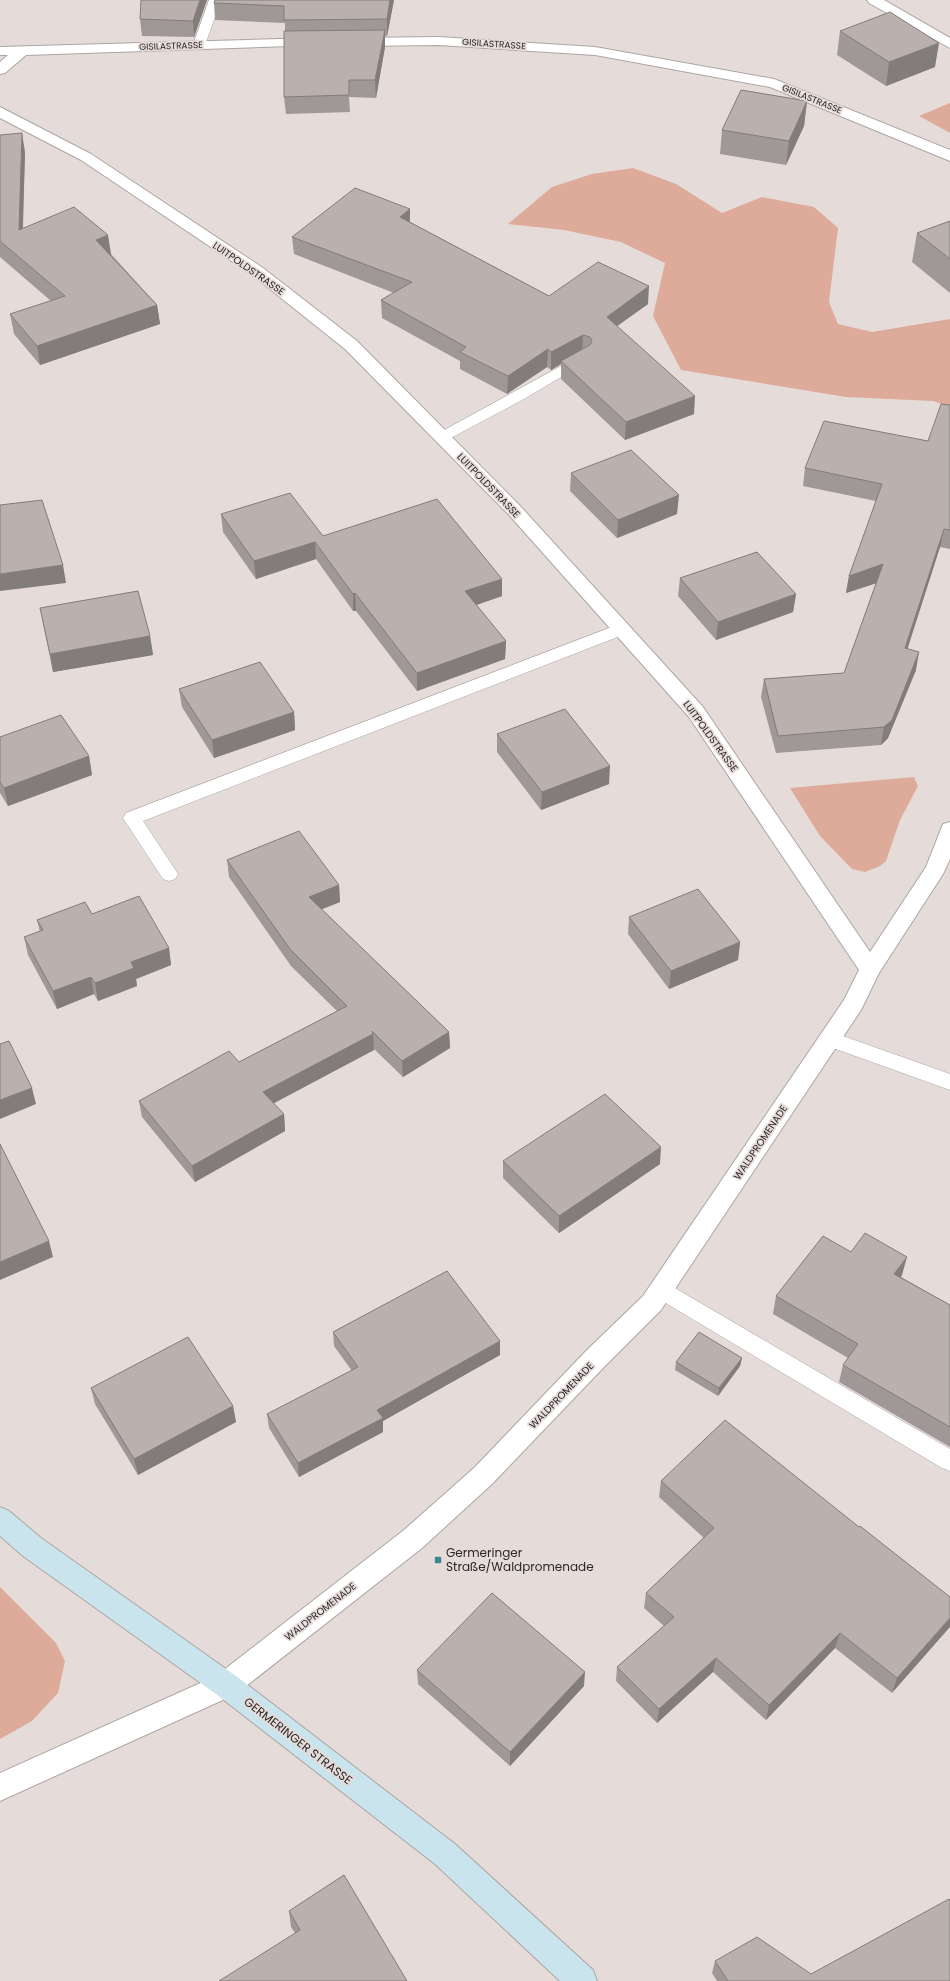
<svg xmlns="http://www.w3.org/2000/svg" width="950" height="1981" font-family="Poppins,sans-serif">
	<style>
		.green { fill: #deaa9a }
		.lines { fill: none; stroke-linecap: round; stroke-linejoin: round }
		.lane-casing { stroke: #ada5a2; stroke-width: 1 }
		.street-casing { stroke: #ada5a2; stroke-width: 2 }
		.secondary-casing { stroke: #ada5a2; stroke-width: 2 }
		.lane { fill: #fff; fill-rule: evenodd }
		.street { fill: #fff; fill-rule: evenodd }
		.secondary { fill: #c9e4ec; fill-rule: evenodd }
		.wall { fill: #a09896 }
		.shaded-wall { fill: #827c7a }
		.building { fill: #bab1ae; stroke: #827c7a }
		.poi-dot { fill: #428395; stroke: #e5dcda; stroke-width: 1.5 }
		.labels { text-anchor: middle; stroke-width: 3.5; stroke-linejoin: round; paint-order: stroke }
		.far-street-label { font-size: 9px; fill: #2a2726; stroke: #e5dcda }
		.street-label { font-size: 10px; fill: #2a2726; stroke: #e5dcda }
		.near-poi-label { font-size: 12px; fill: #2a2726; stroke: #e5dcda; text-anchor: start }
		.near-street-label { font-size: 12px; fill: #2a2726; stroke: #e5dcda }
	</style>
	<rect width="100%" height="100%" fill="#e5dcda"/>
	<!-- green -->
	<path class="green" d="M950 103V133L919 116Z
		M633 168 676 184 722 213 762 197 814 207 838 228 829 302 838 324 872 332 950 319V407L933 401 846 397 681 370 653 316 665 263 621 242 564 230 508 224 552 187 592 174Z
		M914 777 918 786 900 820 886 861 880 866 865 872 852 869 820 836 790 788Z
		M0 1587 56 1643 65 1661 58 1693 32 1721 0 1739Z"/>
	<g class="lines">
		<!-- lane casing -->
		<g class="lane-casing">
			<path id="lane" d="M209 0H221L205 45 203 48H195L193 45Z
				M583 354 588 355 590 358 588 361 524 399 447 440H437L434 437 437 434Z
				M622 623 628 625 630 629 628 633 143 821 178 874 175 879 169 881 163 879 123 818 126 813Z
				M829 1031 950 1074V1090L822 1044 819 1039 822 1034Z
				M661 1281 668 1284 950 1449V1471L942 1468 654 1296 650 1290 654 1284Z"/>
		</g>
		<!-- street casing -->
		<g class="street-casing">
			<path id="street" d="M867 0H884L950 38V48L869 3Z
				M439 37 595 47 774 79 950 150V161L770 87 595 55 439 45 355 46 350 45 348 42 350 39 355 38Z
				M314 38 319 39 321 42 319 45 26 55 5 73 0 74V62L8 55H0V47Z
				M0 107 91 154 263 268 357 341 522 508 703 707 870 952 926 867 943 824 950 822V859L943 874 879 973 861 1010 661 1310 604 1367 492 1484 422 1548 236 1694 0 1801V1773L216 1676 404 1530 474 1468 586 1351 643 1296 844 1000 859 970 689 717 510 516 345 349 251 274 81 160 0 118Z"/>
		</g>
		<!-- secondary casing -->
		<g class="secondary-casing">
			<path id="secondary" d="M0 1507 9 1511 41 1538 236 1676 455 1844 593 1970 597 1981H560L435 1864 216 1694 23 1556 0 1536Z"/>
		</g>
		<!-- lane -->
		<use href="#lane" class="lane"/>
		<!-- street -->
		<use href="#street" class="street"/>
		<!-- secondary -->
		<use href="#secondary" class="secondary"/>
	</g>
	<!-- wall -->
	<path class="wall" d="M207 0 194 37 142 36 140 19Z
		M215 0H394L387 36H385V47L376 98 349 97 350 112 286 114 284 97 285 31V23L215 20 214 3Z
		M840 31 935 67 886 86 837 55Z
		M807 101 804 126 786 165 720 154 722 130Z
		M0 135 25 152 23 228 111 254 157 305 160 324 40 365 14 334 10 314 51 301 0 257Z
		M410 209V222L549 296 648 304 617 326 694 414 625 440 561 379V364L551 370 547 367 507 394 460 369V361L382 318 381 300 394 293 294 254 292 237Z
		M950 221V293L912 262 917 233Z
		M950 405V549L940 547 907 649 916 670 888 738 881 745 776 753 761 697 764 679 844 673 876 583 846 593 849 576 876 501 803 486 805 468 928 441Z
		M571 473 677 514 617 538 570 491Z
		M221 514 323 536 502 596 476 605 506 641 505 659 417 691 356 611H353L316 559 256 579 223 532Z
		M680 578 796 594 793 612 716 640 678 596Z
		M40 608 150 636 153 655 53 672Z
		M179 689 294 712 295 730 214 758 182 707Z
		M497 734 609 784 541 810 497 752Z
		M0 737 89 756 92 775 8 806 0 793Z
		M227 860 339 885 340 902 321 909 449 1032 450 1048 403 1077 374 1049V1050L273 1103 284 1114 285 1131 195 1182 142 1117 139 1101 239 1062 337 1011 291 966 229 877Z
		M92 914 169 948 171 965 136 979 137 986 98 1001 94 994 57 1009 28 955 24 937 40 932 37 920Z
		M629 917 740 942 738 960 669 989 628 934Z
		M503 1161 660 1164 559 1233 503 1178Z
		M851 1252 902 1275 901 1277 950 1305V1447L839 1382 843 1365 848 1358 773 1314 776 1296Z
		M333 1332 500 1355 383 1421V1432L299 1477 269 1428 267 1414 352 1371 334 1346Z
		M742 1358 740 1366 718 1396 675 1370 676 1362Z
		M91 1388 233 1406 236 1422 138 1475 95 1404Z
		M661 1481 859 1527 950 1597 892 1693 835 1648 766 1720 713 1672 657 1723 616 1681 617 1667 664 1626 644 1608 646 1593 704 1538 659 1497Z
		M417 1670 584 1686 510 1766 418 1684Z
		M289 1911 407 1981 295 1933 291 1927Z
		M715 1961 811 1974 950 1981H717L712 1973Z"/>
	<!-- shaded-wall -->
	<path class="shaded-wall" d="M200 0H207L194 37 193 21Z
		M390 0H394L387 36V19Z
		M385 30V47L376 98 375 80Z
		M939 43 935 67 886 86 889 62Z
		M807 101 804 126 786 165 789 141Z
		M22 133 25 152 22 249 19 230Z
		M410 209V226L400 217Z
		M108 235 111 254 99 259 96 240Z
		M649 286 648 304 606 334 607 317Z
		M157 305 160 324 40 365 37 346Z
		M583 335 582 353 561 361V364L551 370V352Z
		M548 349 547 367 507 394 508 376Z
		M695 396 694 414 625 440 626 422Z
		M679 495 677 514 617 538 618 520Z
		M944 529 940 547 902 666 905 648Z
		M315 542 316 559 256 579 254 561Z
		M883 564 880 582 846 593 849 576Z
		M63 565 66 583 0 591V574Z
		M502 579V596L465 609V591Z
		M355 593 356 611H353V594Z
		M796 594 793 612 716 640 718 622Z
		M150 636 153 655 53 672 50 654Z
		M506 641 505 659 417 691V673Z
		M919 652 916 670 888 738 881 745 884 727Z
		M294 712 295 730 214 758 212 740Z
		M89 756 92 775 8 806 4 788Z
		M610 766 609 784 541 810 542 792Z
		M339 885 340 902 310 914 309 897Z
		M740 942 738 960 669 989 671 971Z
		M169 948 171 965 136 979 137 986 98 1001 95 983 131 962Z
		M91 977 94 994 57 1009 53 991Z
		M449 1032 450 1048 403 1077 402 1061Z
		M373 1034 374 1050 265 1108 263 1092Z
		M32 1088 36 1104 0 1119V1100Z
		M284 1114 285 1131 195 1182 192 1166Z
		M661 1147 660 1164 559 1233V1216Z
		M49 1241 53 1257 0 1280V1262Z
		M907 1257 902 1275 890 1291 894 1274Z
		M500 1341V1355L383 1421V1432L299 1477 298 1463 377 1410Z
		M742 1358 740 1366 718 1396 719 1388Z
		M233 1406 236 1422 138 1475 134 1459Z
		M950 1618V1627L892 1693 897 1678Z
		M840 1633 835 1648 766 1720 769 1705Z
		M716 1658 713 1672 657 1723 659 1709Z
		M585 1672 584 1686 510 1766V1752Z"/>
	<!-- building -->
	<path class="building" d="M141 0H200L193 21 140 19Z
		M215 0H390L387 19 284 20V6L214 3Z
		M890 12 939 43 889 62 840 31Z
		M385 30 375 80H349V95L284 97V31Z
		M741 90 807 101 789 141 722 130Z
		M22 133 19 230 74 207 108 235 96 240 157 305 37 346 10 314 65 296 0 241V135Z
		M355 188 410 209 400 217 549 296 598 262 649 286 607 317 695 396 626 422 561 361 590 345 592 341 590 337 583 335 551 352 548 349 508 376 460 352 466 347 381 300 412 282 292 237Z
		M950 221V259L917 233Z
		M941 404 950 405V530L944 529 905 648 919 652 892 720 884 727 778 736 764 679 844 673 883 564 849 576 882 484 805 468 824 421 928 441Z
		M631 450 679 495 618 520 571 473Z
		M290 493 323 536 437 499 502 579 465 591 506 641 417 673 355 593 353 594 315 542 254 561 221 514Z
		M42 500 63 565 0 574V505Z
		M757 552 796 594 718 622 680 578Z
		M138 591 150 636 50 654 40 608Z
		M260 662 294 712 212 740 179 689Z
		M565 709 610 766 542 792 497 734Z
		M61 715 89 756 4 788 0 782V737Z
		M299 831 339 885 309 897 449 1032 402 1061 372 1031 373 1034 263 1092 284 1114 192 1166 139 1101 229 1051 239 1062 347 1006 290 949 227 860Z
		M698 889 740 942 671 971 629 917Z
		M139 896 169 948 131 962 134 968 95 983 91 977 53 991 24 937 43 930 37 920 85 902 92 914Z
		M9 1041 32 1088 0 1100V1044Z
		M605 1094 661 1147 559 1216 503 1161Z
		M0 1144 49 1241 0 1262Z
		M865 1233 907 1257 894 1274 950 1305V1427L843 1365 858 1344 776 1296 823 1236 851 1252Z
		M447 1271 500 1341 377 1410 383 1418 298 1463 267 1414 358 1367 333 1332Z
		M699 1332 742 1358 719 1388 676 1362Z
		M188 1337 233 1406 134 1459 91 1388Z
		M725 1420 859 1527 860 1526 950 1597V1618L897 1678 840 1633 769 1705 716 1658 659 1709 617 1667 674 1617 646 1593 714 1528 661 1481Z
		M492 1593 585 1672 510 1752 417 1670Z
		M344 1875 407 1981H219L300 1930 289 1911Z
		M949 1899 950 1900V1981H728L715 1961 757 1937 811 1974Z"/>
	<!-- markers -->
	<rect class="poi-dot" x="434" y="1556" width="8" height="8" rx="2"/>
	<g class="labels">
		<!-- far-street labels -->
		<g class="far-street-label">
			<text transform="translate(494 44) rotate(4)" y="3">GISILASTRASSE</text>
			<text transform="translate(171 46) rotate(-2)" y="3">GISILASTRASSE</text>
			<text transform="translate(812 99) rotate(22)" y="3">GISILASTRASSE</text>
		</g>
		<!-- street labels -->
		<g class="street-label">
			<text transform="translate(249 268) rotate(35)" y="4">LUITPOLDSTRASSE</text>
			<text transform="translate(489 485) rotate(46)" y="4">LUITPOLDSTRASSE</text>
			<text transform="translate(711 736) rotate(54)" y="4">LUITPOLDSTRASSE</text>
			<text transform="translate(760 1142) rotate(-56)" y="4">WALDPROMENADE</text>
			<text transform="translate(561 1395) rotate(-46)" y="4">WALDPROMENADE</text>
			<text transform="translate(320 1611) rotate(-38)" y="4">WALDPROMENADE</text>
		</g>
		<!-- near-poi labels -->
		<g class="near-poi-label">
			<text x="446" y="1557">Germeringer<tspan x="446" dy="14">Straße/Waldpromenade</tspan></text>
		</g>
		<!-- near-street labels -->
		<g class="near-street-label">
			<text transform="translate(298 1741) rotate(38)" y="4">GERMERINGER STRASSE</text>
		</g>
	</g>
</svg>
